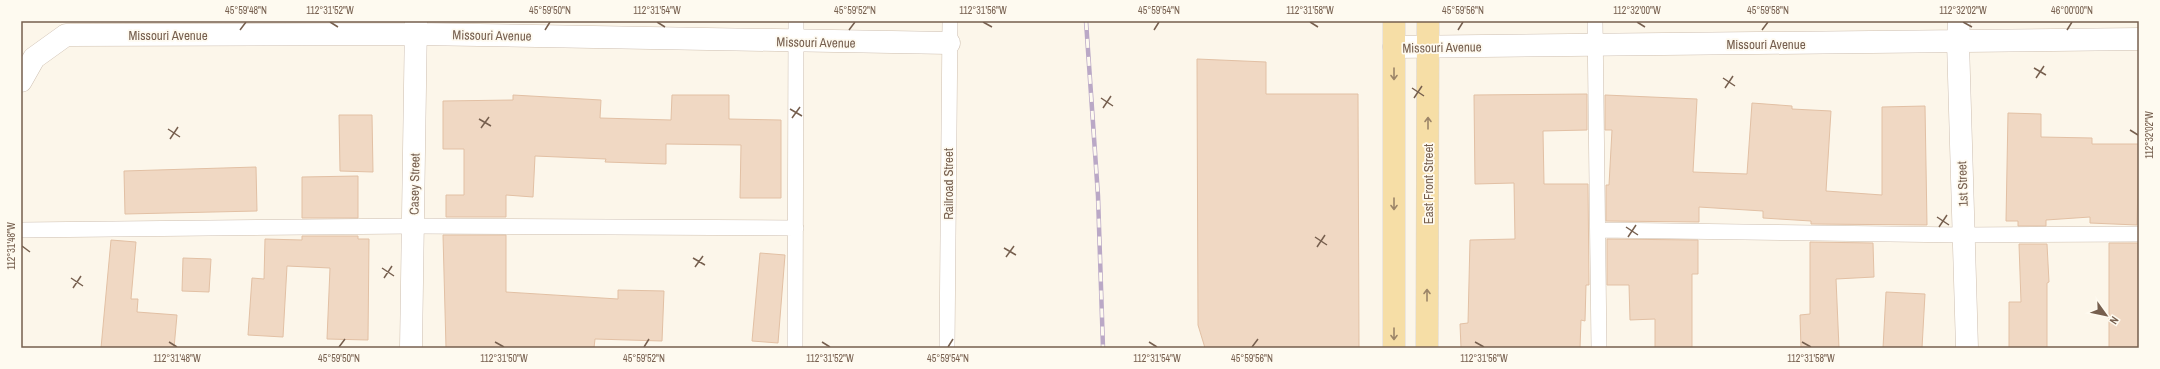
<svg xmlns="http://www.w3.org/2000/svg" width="2160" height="369" font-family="'Archivo Narrow',sans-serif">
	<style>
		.building { fill: #f0d8c3; stroke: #e2c0a4 }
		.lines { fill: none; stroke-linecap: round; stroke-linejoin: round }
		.lane-casing { stroke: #cebfb0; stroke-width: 16 }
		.street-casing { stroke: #cebfb0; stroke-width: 23 }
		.primary-casing { stroke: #dbd5d1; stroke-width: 23 }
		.lane { stroke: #fff; stroke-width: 15 }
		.street { stroke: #fff; stroke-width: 22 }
		.primary { stroke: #f6dea6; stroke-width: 22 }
		.rail-casing { stroke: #baa8c6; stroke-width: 4.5 }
		.rail { stroke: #fefaf0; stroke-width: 3; stroke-dasharray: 9; stroke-linecap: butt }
		.oneway { stroke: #9c8568 }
		.ticks { fill: none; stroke: #765f4e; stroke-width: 1.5 }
		.labels { text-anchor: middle; stroke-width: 3.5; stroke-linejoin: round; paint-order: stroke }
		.street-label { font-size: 13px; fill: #765f4e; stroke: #fefaf0 }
		.neatline { fill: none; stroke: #765f4e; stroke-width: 1.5 }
		.ticks-label { font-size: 10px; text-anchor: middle; fill: #765f4e }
	</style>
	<rect width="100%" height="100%" fill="#fcf6ea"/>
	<!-- building -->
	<path class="building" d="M1197 59 1266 62V94H1358L1359 348H1205L1198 325Z
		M1587 94V130L1543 131 1544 184H1588L1589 285H1586L1585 321 1581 320 1580 348H1461L1460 324 1468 323 1470 240 1515 239 1514 183 1475 184 1474 95Z
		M513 95 601 100 600 118 671 120 672 95H729V119L781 120V198H740L741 145 666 144V164L605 162 606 159 535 156 533 197 506 195V217H446V195H464V149H443V101L513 100Z
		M1605 95 1697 99 1693 172 1747 174 1752 103 1792 106V109L1831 111 1826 191 1882 195V107L1925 106 1927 225 1811 224V221L1763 218V211L1699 207V222L1606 221V185H1609L1612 130H1605Z
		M2008 113 2041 114V137L2092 138V144H2139L2137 225 2090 223V217L2046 220V226H2018V221H2006Z
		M339 115H372L373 172 340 171Z
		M256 167 257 211 125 214 124 171Z
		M358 176V218H302V177Z
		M443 235H506V292L618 299V290L664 291 662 341 595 339 594 348H446Z
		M302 236H358V239H369L368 340 327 339 330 268 287 266 283 337 248 335 252 278 264 279 265 239 302 240Z
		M1607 239 1698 240V274H1692V348H1655V319L1630 320 1629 285H1607Z
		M111 240 136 242 131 299H138L137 312 177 315 174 348H101Z
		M1810 242 1873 243 1874 277 1836 279 1839 348H1801L1800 315 1810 314Z
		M2109 243H2138L2139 348H2109Z
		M2019 244H2047L2049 282 2047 283V348H2009V302H2021Z
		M760 253 785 255 778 343 752 341Z
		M183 258 211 259 209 292 182 291Z
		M1886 292 1925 294 1922 348H1883Z"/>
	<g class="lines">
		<!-- lane casing -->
		<g class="lane-casing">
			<path id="lane" d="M1595 21 1599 348
				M21 230 413 226 796 228
				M1599 230 1963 235 2139 234
				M795 348 796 21
				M947 348 950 21"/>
		</g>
		<!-- street casing -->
		<g class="street-casing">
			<path id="street" d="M1959 21 1958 42 1967 348
				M1394 47 2139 39
				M21 81 34 58 66 35 416 34 949 43
				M411 348 416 21"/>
		</g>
		<!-- primary casing -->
		<g class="primary-casing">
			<path id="primary" d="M1394 348V21
				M1427 348 1428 21"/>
		</g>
		<!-- lane -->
		<use href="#lane" class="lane"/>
		<!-- street -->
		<use href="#street" class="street"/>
		<!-- primary -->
		<use href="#primary" class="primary"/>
		<!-- rail casing -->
		<g class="rail-casing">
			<path id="rail" d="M1086 21 1098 196 1103 348"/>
		</g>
		<!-- rail -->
		<use href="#rail" class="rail"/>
	</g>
	<!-- one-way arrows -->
	<defs><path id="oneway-shaft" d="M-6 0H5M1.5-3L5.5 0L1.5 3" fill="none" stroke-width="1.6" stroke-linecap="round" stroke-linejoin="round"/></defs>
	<g class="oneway">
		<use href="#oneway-shaft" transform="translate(1394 74) rotate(90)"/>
		<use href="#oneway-shaft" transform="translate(1428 123) rotate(-90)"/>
		<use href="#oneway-shaft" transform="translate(1394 204) rotate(90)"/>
		<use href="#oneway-shaft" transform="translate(1427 295) rotate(-90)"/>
		<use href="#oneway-shaft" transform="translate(1394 334) rotate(90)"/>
	</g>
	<!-- ticks -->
	<path class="ticks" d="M330 22 338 27M657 22 665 27M983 22 992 27M1310 22 1318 27M1637 22 1645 27M1963 22 1972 27M240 30 246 22M545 30 550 22M849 30 855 22M1154 30 1159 22M1458 30 1463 22M1762 30 1768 22M2067 30 2072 22M2034 68 2046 75M1723 78 1735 86M2036 78 2044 66M1412 88 1424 96M1725 88 1733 76M1101 98 1113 106M1414 98 1422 86M1103 108 1111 96M790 109 802 116M792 118 800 107M479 119 491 126M481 128 489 117M168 129 180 137M2130 130 2138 135M170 139 178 127M1937 217 1949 225M1626 227 1638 235M1939 227 1947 215M1315 237 1327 245M1628 237 1636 225M22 246 30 252M1317 247 1325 235M1004 248 1016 255M1006 257 1014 246M693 258 705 265M695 267 703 256M382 268 394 276M71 278 83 286M384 278 392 266M73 288 81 276M169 342 177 347M495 342 504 347M822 342 830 347M1149 342 1157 347M1475 342 1484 347M1802 342 1811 347M339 347 345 339M644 347 649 339M948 347 953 339M1252 347 1258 339"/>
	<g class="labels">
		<!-- street labels -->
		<g class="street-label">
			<text x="168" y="40">Missouri Avenue</text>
			<text transform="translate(492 35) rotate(1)" y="5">Missouri Avenue</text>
			<text transform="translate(816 42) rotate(1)" y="5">Missouri Avenue</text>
			<text x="1766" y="49">Missouri Avenue</text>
			<text transform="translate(1442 47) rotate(-1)" y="5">Missouri Avenue</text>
			<text transform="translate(414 184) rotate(-89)" y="5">Casey Street</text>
			<text transform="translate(948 184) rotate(-90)" y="5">Railroad Street</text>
			<text transform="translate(1428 184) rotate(-90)" y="5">East Front Street</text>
			<text transform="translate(1962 184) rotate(-92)" y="5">1st Street</text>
		</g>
	</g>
	<!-- border -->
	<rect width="2160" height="369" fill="none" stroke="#fefaf0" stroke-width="44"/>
	<!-- north arrow -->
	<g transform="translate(2106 315) rotate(123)" stroke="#fefaf0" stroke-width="3" paint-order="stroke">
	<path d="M0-3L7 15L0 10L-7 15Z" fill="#765f4e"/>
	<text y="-6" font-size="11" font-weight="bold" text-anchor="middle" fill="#765f4e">N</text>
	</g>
	<rect x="22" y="22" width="2116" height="325" class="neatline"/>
	<g class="ticks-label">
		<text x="246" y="14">45°59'48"N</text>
		<text x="330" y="14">112°31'52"W</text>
		<text x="550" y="14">45°59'50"N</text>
		<text x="657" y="14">112°31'54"W</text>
		<text x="855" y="14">45°59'52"N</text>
		<text x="983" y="14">112°31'56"W</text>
		<text x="1159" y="14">45°59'54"N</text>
		<text x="1310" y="14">112°31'58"W</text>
		<text x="1463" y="14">45°59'56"N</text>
		<text x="1637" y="14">112°32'00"W</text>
		<text x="1768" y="14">45°59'58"N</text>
		<text x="1963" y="14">112°32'02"W</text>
		<text x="2072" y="14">46°00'00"N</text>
		<text transform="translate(2149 135) rotate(-90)" y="4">112°32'02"W</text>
		<text transform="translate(11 246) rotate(-90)" y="4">112°31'48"W</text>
		<text x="177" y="362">112°31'48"W</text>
		<text x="339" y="362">45°59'50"N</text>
		<text x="504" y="362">112°31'50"W</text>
		<text x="644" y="362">45°59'52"N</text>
		<text x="830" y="362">112°31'52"W</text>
		<text x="948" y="362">45°59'54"N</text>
		<text x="1157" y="362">112°31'54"W</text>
		<text x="1252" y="362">45°59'56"N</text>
		<text x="1484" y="362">112°31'56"W</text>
		<text x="1811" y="362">112°31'58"W</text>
	</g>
</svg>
